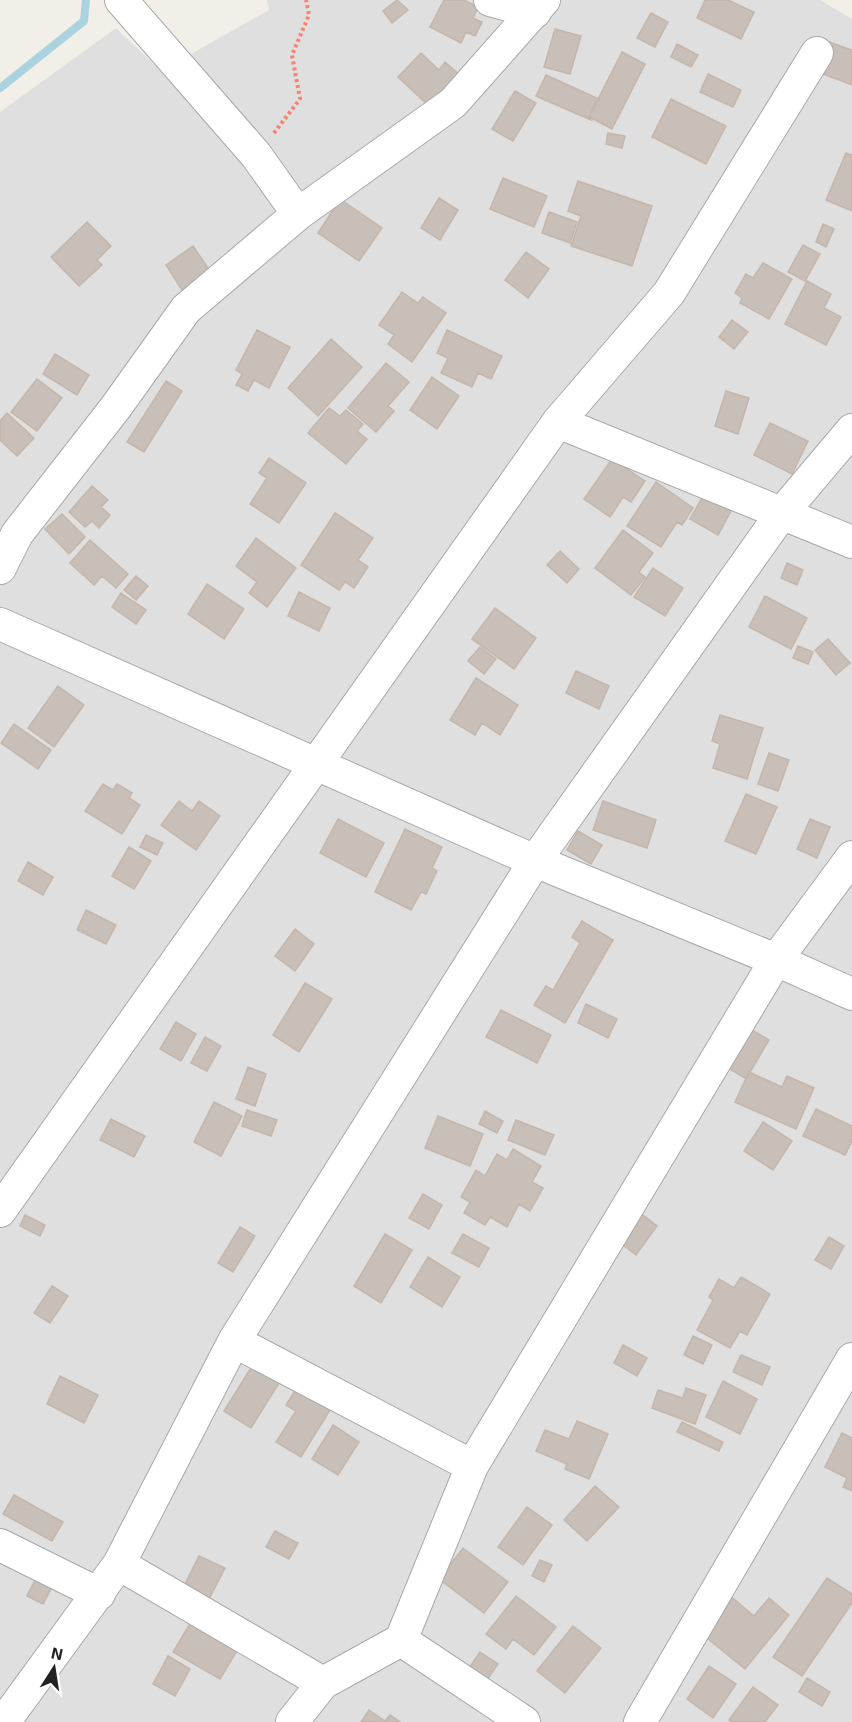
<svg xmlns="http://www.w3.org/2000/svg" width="852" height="1722" font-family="'Exo 2',sans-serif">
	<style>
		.residential { fill: #e0dfdf }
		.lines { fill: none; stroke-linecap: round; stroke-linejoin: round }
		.stream { stroke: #aad3df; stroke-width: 8 }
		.building { fill: #c7bfb8; stroke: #c4b6ab; stroke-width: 1.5 }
		.minor-casing { stroke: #a9a9a9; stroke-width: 34 }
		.path { stroke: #fa8072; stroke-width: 4; stroke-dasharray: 3 3; stroke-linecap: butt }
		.minor { stroke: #fff; stroke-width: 32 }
	</style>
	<rect width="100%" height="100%" fill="#f2efe9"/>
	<!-- residential -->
	<path class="residential" d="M267 0H820L852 19V1722H0V112L116 28 161 71 269 10Z"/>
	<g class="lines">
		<!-- stream -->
		<path class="stream" d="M0 88 84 21 86 0"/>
	</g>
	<!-- building -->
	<path class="building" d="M397 0 408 10 392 23 383 11Z
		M444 0H464L478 7 473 18 482 22 475 36 466 32 461 43 430 27Z
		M705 0H728L754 12 741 39 697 18Z
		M651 13 668 22 655 47 637 38Z
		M555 29 581 36 570 74 544 67Z
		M829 42 852 50V85L818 72Z
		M677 44 698 55 691 67 671 57Z
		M622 52 645 64 612 129 589 117Z
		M421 53 439 70 445 62 461 76 431 108 398 77Z
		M708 74 741 90 733 107 700 92Z
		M546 75 599 99 589 117 591 120 536 96Z
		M515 91 536 103 513 141 492 129Z
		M671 99 726 126 706 164 652 137Z
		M608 133 625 136 622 148 606 144Z
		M846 153 852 155V211L826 200Z
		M503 178 547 196 534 227 490 209Z
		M578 181 652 206 632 266 571 246 581 216 568 211Z
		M439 198 458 210 440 240 421 228Z
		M340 199 382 228 359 261 318 233Z
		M549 212 577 222 570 243 542 233Z
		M87 222 111 246 97 260 102 265 79 286 51 257Z
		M823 224 834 229 826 247 816 242Z
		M803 245 820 254 805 281 788 272Z
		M193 246 210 271 182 290 166 265Z
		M526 252 549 269 528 298 505 280Z
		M763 263 792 279 769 319 740 303 742 298 735 293 746 274 753 278Z
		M807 281 831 294 824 308 841 317 826 345 785 324Z
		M402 292 418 303 423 297 446 313 412 362 388 344 394 335 379 325Z
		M732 320 748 332 734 349 719 337Z
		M257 330 290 347 269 388 254 380 248 391 236 385 242 374 236 370Z
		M447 330 502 356 491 379 478 373 472 387 441 373 448 358 437 353Z
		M331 339 362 367 318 416 288 388Z
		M55 354 89 375 77 395 43 374Z
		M386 363 409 382 388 406 394 411 376 432 348 408Z
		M432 377 459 396 437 429 410 410Z
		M37 379 62 398 37 431 11 412Z
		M166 381 182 391 144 452 127 442Z
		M726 391 749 398 738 434 715 426Z
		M329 408 340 416 346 410 363 424 357 431 367 439 346 464 308 433Z
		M7 413 34 438 17 456 0 440V421Z
		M770 423 808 441 792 474 754 455Z
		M269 458 306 483 279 523 250 504 267 478 259 473Z
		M612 459 645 481 631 502 623 497 610 517 584 499Z
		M656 482 693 508 682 525 677 522 661 547 627 526Z
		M92 486 108 500 101 507 110 515 99 528 92 521 85 527 69 512Z
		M703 496 731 511 718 535 690 519Z
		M335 513 373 538 358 560 368 567 354 588 345 582 339 590 301 565Z
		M62 514 85 537 69 554 45 529Z
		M623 530 653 553 639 572 645 577 631 595 595 568Z
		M256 538 296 568 267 607 249 593 257 582 236 566Z
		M90 540 128 574 116 588 102 576 94 585 70 563Z
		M560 551 579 569 567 583 547 565Z
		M787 563 803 570 797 585 781 578Z
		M653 568 683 588 665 616 634 597Z
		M136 576 148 586 136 600 124 590Z
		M207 584 244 609 224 639 188 614Z
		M299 592 330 608 319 631 288 616Z
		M121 593 146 610 136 624 112 607Z
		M765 596 807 618 791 649 749 627Z
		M495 608 536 638 514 669 472 639Z
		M828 639 850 663 836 675 815 650Z
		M798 646 813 652 808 664 793 658Z
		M480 647 496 659 484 674 468 661Z
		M576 671 609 686 599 709 566 693Z
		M476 678 518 705 500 735 482 723 475 735 450 720Z
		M58 686 84 705 54 747 28 728Z
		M720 715 763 728 747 779 713 768 720 744 712 741Z
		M14 724 51 750 38 769 1 743Z
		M769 753 789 760 778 791 758 784Z
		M103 784 113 790 117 784 132 793 129 798 140 805 122 834 85 811Z
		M746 794 777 807 756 854 725 841Z
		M179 801 192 811 199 801 220 816 196 850 161 825Z
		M603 801 656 820 647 848 593 830Z
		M338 819 384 843 366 877 320 853Z
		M810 819 830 827 817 858 797 849Z
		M405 829 442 847 432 868 437 871 426 894 421 892 411 910 375 892Z
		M578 831 602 845 591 864 567 850Z
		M146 835 163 843 157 855 140 847Z
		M129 847 151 861 134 889 112 876Z
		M28 862 53 877 43 895 18 881Z
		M86 910 116 925 106 944 77 930Z
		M582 921 613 940 565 1023 534 1005 546 986 553 990 580 943 572 937Z
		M295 929 314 944 295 971 275 956Z
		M305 983 332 999 299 1052 273 1035Z
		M586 1004 617 1019 608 1038 578 1023Z
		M501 1010 551 1035 537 1063 486 1037Z
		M176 1022 196 1034 181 1061 160 1049Z
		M745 1026 769 1040 746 1079 722 1064Z
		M205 1037 221 1046 207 1071 191 1063Z
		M248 1067 266 1074 255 1106 236 1099Z
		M749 1072 782 1087 787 1076 814 1088 796 1129 735 1102Z
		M214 1102 242 1116 221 1156 194 1142Z
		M816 1109 852 1126V1141L845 1155 803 1136Z
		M247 1110 277 1120 271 1136 242 1126Z
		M485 1111 503 1121 497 1133 479 1124Z
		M438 1116 483 1134 470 1166 425 1148Z
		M111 1119 145 1136 134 1157 100 1140Z
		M516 1120 554 1135 545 1155 508 1140Z
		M763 1122 792 1141 773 1170 744 1151Z
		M513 1149 541 1166 532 1182 543 1188 530 1211 519 1204 507 1227 490 1217 485 1225 464 1213 470 1202 461 1197 476 1170 485 1176 497 1154 507 1160Z
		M423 1194 442 1205 429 1229 409 1218Z
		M639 1212 657 1226 636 1255 618 1241Z
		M25 1215 45 1225 40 1236 20 1226Z
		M240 1227 255 1236 233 1272 218 1263Z
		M385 1234 412 1250 381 1303 354 1286Z
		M463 1234 489 1248 479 1267 452 1253Z
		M829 1237 844 1246 831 1269 815 1260Z
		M428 1257 460 1277 442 1307 410 1287Z
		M741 1277 770 1294 747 1335 740 1331 730 1348 697 1330 713 1300 709 1297 719 1279 734 1288Z
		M52 1286 68 1296 50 1323 34 1313Z
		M693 1336 712 1345 703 1364 684 1355Z
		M623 1345 647 1358 637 1376 614 1363Z
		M741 1355 770 1367 762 1385 733 1372Z
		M252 1366 279 1383 251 1428 224 1411Z
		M60 1376 98 1395 84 1423 47 1404Z
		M723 1381 757 1399 740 1434 706 1417Z
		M686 1388 706 1395 695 1424 652 1408 658 1390 683 1398Z
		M296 1389 330 1410 301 1457 276 1442 296 1411 286 1405Z
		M577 1421 608 1434 589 1479 565 1469 567 1464 536 1451 545 1430 569 1439Z
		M682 1422 723 1442 719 1451 677 1432Z
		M333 1425 359 1442 338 1475 312 1459Z
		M842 1433 852 1438V1491L843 1487 847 1478 825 1467Z
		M595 1486 619 1507 587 1541 564 1520Z
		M14 1495 63 1522 52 1541 3 1514Z
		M527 1507 552 1525 523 1565 498 1547Z
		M275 1531 298 1543 289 1559 266 1547Z
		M463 1548 508 1582 484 1613 439 1579Z
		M199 1556 225 1568 209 1599 184 1586Z
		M540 1560 552 1565 544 1582 532 1576Z
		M38 1574 54 1583 43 1604 27 1596Z
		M827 1578 852 1594V1603L802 1676 773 1657Z
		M716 1584 754 1616 769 1598 789 1615 745 1669 686 1621Z
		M516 1596 556 1627 534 1655 513 1639 506 1649 486 1634Z
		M191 1622 238 1649 220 1679 173 1652Z
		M573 1626 601 1648 565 1693 537 1671Z
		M480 1652 498 1664 487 1680 469 1668Z
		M168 1656 190 1669 175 1696 153 1684Z
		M709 1666 736 1684 713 1718 687 1699Z
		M807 1678 830 1692 822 1706 799 1692Z
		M753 1687 778 1705 765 1722H732L729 1720Z
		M369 1710 385 1721 390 1715 400 1722H361Z"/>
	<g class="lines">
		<!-- minor casing -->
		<g class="minor-casing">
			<path id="minor" d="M121 0 256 155 298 214
				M490 0 535 12
				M558 422 852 542
				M0 568 17 534 116 407 186 309 298 214 453 103 544 0
				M0 624 535 861 776 960 852 994
				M0 1211 558 422 669 293 817 53
				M234 1341 472 1466
				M0 1545 99 1594
				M119 1564 323 1683
				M401 1640 524 1722
				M4 1722 119 1564 234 1341 535 861 782 513 852 430
				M292 1722 323 1683 401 1640 472 1466 776 960 852 857
				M640 1722 852 1359"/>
		</g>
		<!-- path -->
		<path class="path" d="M274 133 300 99 292 55 309 15 306 0"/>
		<!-- minor -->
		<use href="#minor" class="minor"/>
	</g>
	<!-- north arrow -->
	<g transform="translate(54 1668) rotate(12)" stroke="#ffffff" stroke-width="4.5" paint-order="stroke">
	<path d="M0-4.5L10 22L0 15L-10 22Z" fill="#222222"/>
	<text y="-9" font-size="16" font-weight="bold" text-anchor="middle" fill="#222222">N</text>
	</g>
</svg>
